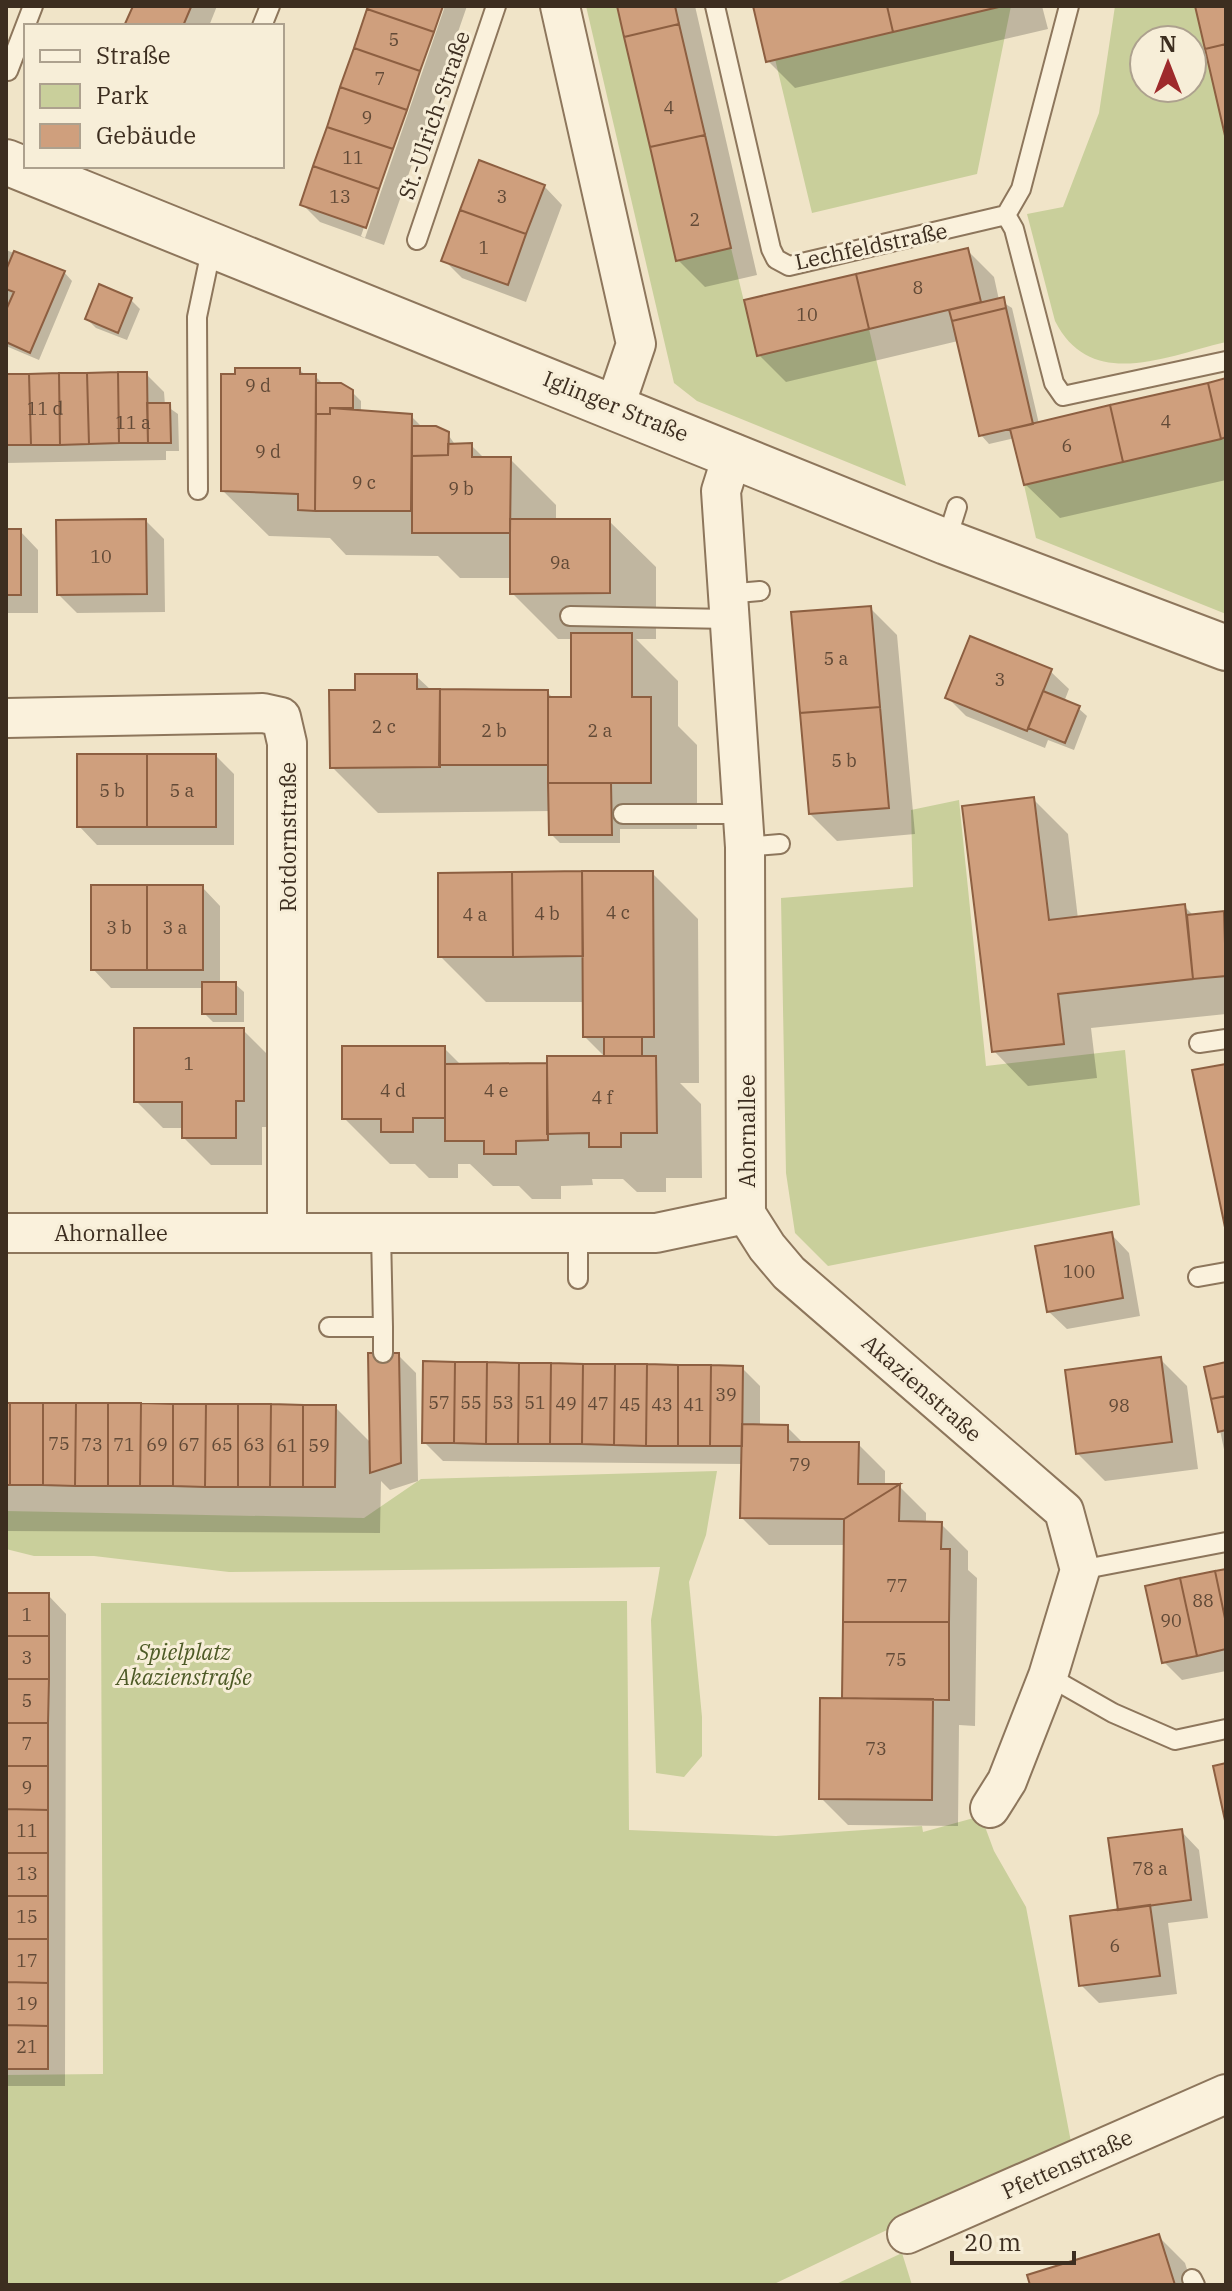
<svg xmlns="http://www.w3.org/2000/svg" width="1232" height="2291" font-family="'IBM Plex Serif',serif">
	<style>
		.green { fill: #c9cf9b; fill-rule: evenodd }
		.shadow { fill: #0003 }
		.building { fill: #cf9f7d; stroke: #8d5f41; stroke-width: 2 }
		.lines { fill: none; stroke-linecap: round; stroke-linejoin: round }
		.service-casing { stroke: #8d765c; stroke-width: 22 }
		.minor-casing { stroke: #8d765c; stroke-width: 42 }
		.tertiary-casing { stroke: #8d765c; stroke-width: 48 }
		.service { stroke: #faf1dc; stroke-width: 18 }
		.minor { stroke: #faf1dc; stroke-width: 38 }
		.tertiary { stroke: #faf1dc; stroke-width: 44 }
		.labels { text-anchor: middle; stroke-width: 6; stroke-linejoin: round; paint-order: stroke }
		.number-label { font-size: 18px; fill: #624a37 }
		.street-label { font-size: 22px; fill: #3d2e20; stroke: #f7eed8 }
		.park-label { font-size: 22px; font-style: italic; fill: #4d5a26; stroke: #f7eed8 }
	</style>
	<rect width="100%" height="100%" fill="#f0e4c8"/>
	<!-- green -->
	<path class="green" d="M586 6H617L676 260 731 248 757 355 869 329 906 486 697 401 674 383Z
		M1003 6H1011L977 174 812 213 775 59Z
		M1115 6H1195L1226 140V342C1166 356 1091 392 1055 321L1027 214 1063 207 1099 113ZM1144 40H1192V88H1144Z
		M1226 437V614L1036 538 1024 485Z
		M959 800 986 1066 1125 1050 1140 1205 828 1266 795 1233 786 1173 781 898 913 887 911 810Z
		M717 1471 706 1535 689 1582 702 1717V1756L684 1777 656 1773 651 1620 660 1567 229 1572 94 1556H34L6 1549V1511L364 1518 421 1479Z
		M627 1601 629 1830 776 1836 922 1826 923 1832 981 1816 994 1851 1026 1907 1071 2142 772 2285H6V2075L103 2074 101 1603Z
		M902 2253 912 2285H834Z"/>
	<!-- shadow -->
	<path class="shadow" d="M135 6H217L209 26H127Z
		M370 6H440L361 236 365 238 445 6H467L384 245 320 222 302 204Z
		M619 6H695L757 275 705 287 678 260Z
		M762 6H1042L1048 29 795 88 768 61Z
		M544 186 562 205 526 302 462 278 444 260Z
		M6 250 64 272 72 281 39 360 6 346Z
		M967 250 994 277 999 300 1012 308 1039 424 1226 380V480L1060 518 1025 484 1015 438 989 444 981 435 958 341 786 382 759 355Z
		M101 287 131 300 140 309 127 340 96 328 87 319Z
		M300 370 306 376H315L324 385 352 392 361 401V412L411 416 423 428 447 433 456 446 471 445 485 459H510L556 505V521H609L656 567V639H636L678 681V726L697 745V829H620V843H560L551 834V811L378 813 332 767 357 692 416 676 432 691 547 692 554 699H573V639H558L512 593V578H460L438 556 346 555 330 538 269 536 222 490Z
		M146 374 164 392 165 405 178 414 179 451H166V460L6 463V375Z
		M146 521 164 539 165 612 77 613 59 595Z
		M6 531H20L38 550V613H6Z
		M870 608 897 635 915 834 837 841 810 814Z
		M1050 671 1069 689 1064 702 1078 708 1087 716 1074 750 1048 740 1045 748 966 716 947 697Z
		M216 756 234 774V845H97L79 826Z
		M1033 799 1068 834 1078 919 1184 906 1195 917 1226 916V1014L1091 1028 1097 1078 1028 1086 994 1051Z
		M652 873 698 919 699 1083H680L701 1104 702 1178H666V1192H637L623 1179H592L593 1185 561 1186V1199H532L519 1186H493L470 1164H458V1178H429L415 1164H390L344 1118 444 1048 462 1066 549 1065 606 1058 585 1037V1002H486L440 956Z
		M202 887 220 906V984H235L244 992V1022H213L204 1013V988H111L93 969Z
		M243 1030 270 1057V1127H262V1165H211L184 1138V1128H163L136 1101Z
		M1111 1234 1129 1253 1140 1316 1067 1329 1048 1311Z
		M398 1355 416 1373 418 1481 390 1490 381 1481 380 1533 6 1531V1405L335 1407 371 1443Z
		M1160 1359 1187 1386 1198 1469 1105 1481 1078 1454Z
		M1226 1364V1459L1207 1368Z
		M742 1368 760 1386V1426L787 1427 804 1444H858L885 1471V1486H899L926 1513V1524H941L968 1551V1570L977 1578 975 1726 959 1725 958 1826 848 1825 821 1798 844 1700 846 1545H769L742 1518 743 1464 443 1461 424 1442Z
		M1226 1571V1671L1182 1680 1164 1662Z
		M6 1595H48L66 1614 65 2086H6Z
		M1181 1831 1199 1850 1208 1918 1168 1923 1177 1994 1099 2003 1081 1985 1120 1912Z
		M1158 2236 1185 2263 1192 2285H1032Z"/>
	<!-- building -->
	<path class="building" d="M133 6H188L191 7 183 26H124Z
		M368 6H443L434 32 367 9Z
		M617 6H675L679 24 624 37Z
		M753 6H887L893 32 766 62Z
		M887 6H1003L893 32Z
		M1195 6H1226V44L1205 49Z
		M367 9 434 32 420 71 354 48Z
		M679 24 705 135 650 147 624 37Z
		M1226 44V140L1205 49Z
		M354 48 420 71 407 110 340 87Z
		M340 87 407 110 393 149 327 127Z
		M327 127 393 149 379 189 313 166Z
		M705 135 731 248 676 261 650 147Z
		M479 160 545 185 526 234 460 210Z
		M313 166 379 189 366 228 300 205Z
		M460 210 526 234 508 285 441 261Z
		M968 248 981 302 869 329 856 274Z
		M14 251 65 271 30 353 6 342V310L14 292 6 289V270Z
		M856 274 869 329 757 356 744 300Z
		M99 284 132 298 118 333 85 319Z
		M1004 297 1006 308 952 321 949 310Z
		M1006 308 1033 424 979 436 952 321Z
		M235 368H300V374H316L315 511 298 510V494L221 491V374H235Z
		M118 372H147L148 443H119Z
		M118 372 119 443 89 444 87 373Z
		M59 373 60 445H31L29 374Z
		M59 373H87L89 444 60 445Z
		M6 374H29L31 445H6Z
		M1226 378V437L1221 439 1208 383Z
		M316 383H341L353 390V408H330V414H316Z
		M1208 383 1221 439 1123 462 1110 405Z
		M147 403H170L171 443H148Z
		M1110 405 1123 462 1024 485 1010 429Z
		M330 408 412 414 411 511H315L316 414H330Z
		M412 426H436L449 432 448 455 412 456Z
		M472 443V457H511L510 533H412V456L448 455V444Z
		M146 519 147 594 57 595 56 520Z
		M510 519H610V593L510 594Z
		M6 529H21V595H6Z
		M871 606 880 707 800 713 791 612Z
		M571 633H632V697H651V783H548V697H571Z
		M970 636 1052 669 1027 731 945 698Z
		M355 674H417V689H440V767L330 768 329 690H355Z
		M440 689 548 690V765H439Z
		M1043 691 1080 706 1065 743 1028 728Z
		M880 707 889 808 809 814 800 713Z
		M77 754H147V827H77Z
		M147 754H216V827H147Z
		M548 783H611L612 835H549Z
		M1034 797 1049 920 1185 904 1193 979 1058 994 1064 1044 992 1052 962 806Z
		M582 871 583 956 513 957 512 872Z
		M582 871H653L654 1037H583Z
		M512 872 513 957H438V873Z
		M91 885H147V970H91Z
		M147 885H203V970H147Z
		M1224 911 1226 976 1193 979 1187 915Z
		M202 982H236V1014H202Z
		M134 1028H244V1101H236V1138H182V1102H134Z
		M604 1037H642V1056H604Z
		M342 1046H445V1118H413V1132H381V1119H342Z
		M547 1056H656L657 1133H621V1147H589V1133L547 1134Z
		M547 1063 548 1140 516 1141V1154H484V1141H445V1064Z
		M1226 1064V1232L1192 1070Z
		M1112 1232 1123 1298 1047 1312 1035 1246Z
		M368 1353H399L401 1463 370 1473Z
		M1161 1357 1172 1442 1076 1454 1065 1370Z
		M423 1361 455 1362 454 1443H422Z
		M455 1362H487L486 1444 454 1443Z
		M487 1362 519 1363 518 1444H486Z
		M1226 1362V1396L1211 1399 1204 1367Z
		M519 1363H551L550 1444H518Z
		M551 1363 583 1364 582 1444H550Z
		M583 1364H615L614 1445 582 1444Z
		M615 1364H647L646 1446 614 1445Z
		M647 1364 678 1365V1446H646Z
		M678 1365H711L710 1446H678Z
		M711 1365 743 1366 742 1446H710Z
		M1226 1396V1430L1218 1432 1211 1399Z
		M6 1403H10V1485H6Z
		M10 1403H43V1485H10Z
		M43 1403H76L75 1486 43 1485Z
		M76 1403H108V1486H75Z
		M108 1403H141L140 1486H108Z
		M141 1403 173 1404V1486H140Z
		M173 1404H206L205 1487 173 1486Z
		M206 1404H238V1487H205Z
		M238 1404H271L270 1487H238Z
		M271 1404 303 1405V1487H270Z
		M303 1405H336L335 1487H303Z
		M742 1424 788 1425V1442H859L858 1484H900L844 1519 740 1518Z
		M900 1484 899 1521 942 1522 941 1549H950L949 1622H843L844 1519Z
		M1226 1569V1623L1215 1571Z
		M1215 1571 1226 1623V1649L1197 1656 1180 1578Z
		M1180 1578 1197 1656 1162 1663 1145 1586Z
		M6 1593H49V1636H6Z
		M843 1622H949V1700L842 1698Z
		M6 1636H49V1679H6Z
		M6 1679H49L48 1723H6Z
		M820 1698 933 1699 932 1800 819 1799Z
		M6 1723H48V1766H6Z
		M1226 1763V1825L1213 1766Z
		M6 1766H48V1810L6 1809Z
		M6 1809 48 1810V1853H6Z
		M1182 1829 1191 1900 1118 1910 1108 1838Z
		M6 1853H48V1896H6Z
		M6 1896H48V1939H6Z
		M1150 1905 1160 1976 1079 1986 1070 1916Z
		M6 1939H48V1983L6 1982Z
		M6 1982 48 1983V2026L6 2025Z
		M6 2025 48 2026V2069H6Z
		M1159 2234 1175 2285H1030L1027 2275Z"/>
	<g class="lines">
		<!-- service casing -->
		<g class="service-casing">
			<path id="service" d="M715 6 771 249 776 259 789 266 1006 215 1021 189 1069 6
				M262 26 270 6
				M8 71 33 6
				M1006 215 1014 229 1054 383 1063 396 1226 361
				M417 240 496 6
				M198 490 197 317 212 246
				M946 542 957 507
				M726 594 760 591
				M570 616 729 619
				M623 814H743
				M745 847 780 844
				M1199 1043 1226 1039
				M578 1233V1279
				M1198 1277 1226 1272
				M329 1327H383L381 1233
				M383 1327V1353
				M1080 1570 1226 1542
				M1048 1676 1113 1713 1175 1740 1226 1729
				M1192 2279 1195 2285"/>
		</g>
		<!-- minor casing -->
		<g class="minor-casing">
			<path id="minor" d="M560 6 636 344 615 406
				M6 718 263 713 281 717 287 743V1233
				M746 1214 767 1247 789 1273 1064 1511 1080 1570 1048 1676 1007 1781 990 1808
				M6 1233H656L746 1214 745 847 721 491 733 453
				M907 2234 1226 2094"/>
		</g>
		<!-- tertiary casing -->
		<g class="tertiary-casing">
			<path id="tertiary" d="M6 162 946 542 1226 648"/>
		</g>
		<!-- service -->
		<use href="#service" class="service"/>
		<!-- minor -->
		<use href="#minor" class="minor"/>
		<!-- tertiary -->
		<use href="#tertiary" class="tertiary"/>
	</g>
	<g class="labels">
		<!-- number labels -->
		<g class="number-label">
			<text x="394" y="46">5</text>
			<text x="380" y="85">7</text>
			<text x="669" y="114">4</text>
			<text x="367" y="124">9</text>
			<text x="353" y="164">11</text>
			<text x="340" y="203">13</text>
			<text x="502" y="203">3</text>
			<text x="695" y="226">2</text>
			<text x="484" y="254">1</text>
			<text x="918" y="294">8</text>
			<text x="807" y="321">10</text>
			<text x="258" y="392">9 d</text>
			<text x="45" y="415">11 d</text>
			<text x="1166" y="428">4</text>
			<text x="133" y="429">11 a</text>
			<text x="1067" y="452">6</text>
			<text x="268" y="458">9 d</text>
			<text x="364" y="489">9 c</text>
			<text x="461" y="495">9 b</text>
			<text x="101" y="563">10</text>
			<text x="560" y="569">9a</text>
			<text x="836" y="665">5 a</text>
			<text x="1000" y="686">3</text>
			<text x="384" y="733">2 c</text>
			<text x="494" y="737">2 b</text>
			<text x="600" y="737">2 a</text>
			<text x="844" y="767">5 b</text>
			<text x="112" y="797">5 b</text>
			<text x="182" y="797">5 a</text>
			<text x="618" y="919">4 c</text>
			<text x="547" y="920">4 b</text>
			<text x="475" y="921">4 a</text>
			<text x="119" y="934">3 b</text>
			<text x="175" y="934">3 a</text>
			<text x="189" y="1070">1</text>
			<text x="393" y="1097">4 d</text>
			<text x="496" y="1097">4 e</text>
			<text x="602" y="1104">4 f</text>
			<text x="1079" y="1278">100</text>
			<text x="726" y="1401">39</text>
			<text x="439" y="1409">57</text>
			<text x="471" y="1409">55</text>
			<text x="503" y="1409">53</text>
			<text x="535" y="1409">51</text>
			<text x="566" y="1410">49</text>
			<text x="598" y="1410">47</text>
			<text x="630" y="1411">45</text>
			<text x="662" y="1411">43</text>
			<text x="694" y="1411">41</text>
			<text x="1119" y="1412">98</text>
			<text x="59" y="1450">75</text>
			<text x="92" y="1451">73</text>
			<text x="124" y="1451">71</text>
			<text x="157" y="1451">69</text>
			<text x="189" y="1451">67</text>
			<text x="222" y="1451">65</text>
			<text x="254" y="1451">63</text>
			<text x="287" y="1452">61</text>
			<text x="319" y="1452">59</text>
			<text x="800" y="1471">79</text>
			<text x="897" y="1592">77</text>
			<text x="1203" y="1607">88</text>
			<text x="27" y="1621">1</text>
			<text x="1171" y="1627">90</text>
			<text x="27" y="1664">3</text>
			<text x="896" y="1666">75</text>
			<text x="27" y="1707">5</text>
			<text x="27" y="1750">7</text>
			<text x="876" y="1755">73</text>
			<text x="27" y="1794">9</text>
			<text x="27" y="1837">11</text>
			<text x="1150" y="1875">78 a</text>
			<text x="27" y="1880">13</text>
			<text x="27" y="1923">15</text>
			<text x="1115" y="1952">6</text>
			<text x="27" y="1967">17</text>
			<text x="27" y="2010">19</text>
			<text x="27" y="2053">21</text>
		</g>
		<!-- street labels -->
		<g class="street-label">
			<text transform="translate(434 115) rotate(-71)" y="8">St.-Ulrich-Straße</text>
			<text transform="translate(871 246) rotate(-12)" y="8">Lechfeldstraße</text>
			<text transform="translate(616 406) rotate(22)" y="8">Iglinger Straße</text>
			<text transform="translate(288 837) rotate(-90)" y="8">Rotdornstraße</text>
			<text transform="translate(747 1131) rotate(-90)" y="8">Ahornallee</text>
			<text x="111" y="1241">Ahornallee</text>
			<text transform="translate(922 1388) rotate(41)" y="8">Akazienstraße</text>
			<text transform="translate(1067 2164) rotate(-24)" y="8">Pfettenstraße</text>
		</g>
		<!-- park labels -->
		<g class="park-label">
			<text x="184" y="1660">Spielplatz<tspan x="184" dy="25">Akazienstraße</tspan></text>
		</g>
	</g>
	<!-- border -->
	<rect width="1232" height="2291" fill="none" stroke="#3d2e20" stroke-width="16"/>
	<!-- legend -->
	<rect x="24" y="24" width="260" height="144" fill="#f7eed8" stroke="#ada18e" stroke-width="2"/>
	<rect x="40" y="50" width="40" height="12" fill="#faf1dc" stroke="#ada18e" stroke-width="2"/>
	<text x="96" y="64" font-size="24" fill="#3d2e20">Straße</text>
	<rect x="40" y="84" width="40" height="24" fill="#c9cf9b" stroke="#ada18e" stroke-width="2"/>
	<text x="96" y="104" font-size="24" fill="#3d2e20">Park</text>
	<rect x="40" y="124" width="40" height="24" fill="#cf9f7d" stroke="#ada18e" stroke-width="2"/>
	<text x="96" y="144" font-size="24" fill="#3d2e20">Gebäude</text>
	<!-- north arrow -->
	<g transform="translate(1168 64)"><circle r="38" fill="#f7eed8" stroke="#ada18e" stroke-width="2"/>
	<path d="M0-6L14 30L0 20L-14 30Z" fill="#9e2a2b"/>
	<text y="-12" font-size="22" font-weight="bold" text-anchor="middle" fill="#3d2e20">N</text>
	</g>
	<!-- scale -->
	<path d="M952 2251v12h122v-12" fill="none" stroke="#3d2e20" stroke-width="4"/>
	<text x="964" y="2251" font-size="24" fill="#3d2e20" stroke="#f7eed8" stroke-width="6" paint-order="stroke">20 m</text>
</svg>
